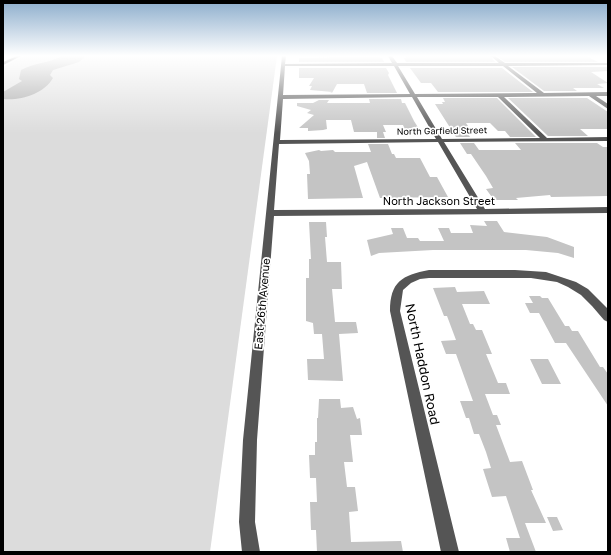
<svg xmlns="http://www.w3.org/2000/svg" width="611" height="555" font-family="'Golos Text',sans-serif">
	<style>
		.green { fill: #dcdcdc }
		.water { fill: #a3a3a3 }
		.building { fill: #c4c4c4 }
		.lines { fill: none; stroke-linecap: round; stroke-linejoin: round }
		.major-casing { stroke: #dbdbdb; stroke-width: 2 }
		.minor { fill: #555; fill-rule: evenodd }
		.major { fill: #000; fill-rule: evenodd }
		.labels { text-anchor: middle; stroke-width: 3.5; stroke-linejoin: round; paint-order: stroke }
		.far-street-label { font-size: 9px; fill: #000; stroke: #fff }
		.street-label { font-size: 11px; fill: #000; stroke: #fff }
		.near-street-label { font-size: 13px; fill: #000; stroke: #fff }
	</style>
	<rect width="100%" height="100%" fill="#fff"/>
	<!-- green -->
	<path class="green" d="M23 56H277L210 552H3V67Z"/>
	<!-- water -->
	<path class="water" d="M62 56H84L85 57 79 62 53 70 50 75 53 78C44 94 20 101 3 99V92L22 81 19 79 21 70C34 63 49 63 62 56Z"/>
	<!-- building -->
	<path class="building" d="M405 56H490L495 62H406L404 58H406Z
		M497 56H586L598 62H505Z
		M375 57 382 58 384 62H299V58Z
		M512 67H607L608 71 591 72 608 83 597 84 604 88H573L577 91H544Z
		M299 68H386L389 73 388 75 397 93H367L364 84H337L332 93H330L333 92 310 90 312 86H309L314 78H299Z
		M410 68H502L533 92H438L431 83H421Z
		M443 98H497L536 137H510L505 131H498L490 123H466L470 129H465L470 137H456L435 104H443L442 102H445Z
		M508 98H587L608 112V129H580L588 136H548Z
		M369 99H401L402 103H405L414 121 419 129H417L418 132H406L403 125H383L386 132H383L385 138H377V132H354L351 120H326L327 129 323 130 308 131V128H299L314 115 307 113 311 110 297 106V103H313L319 100H329L327 103H370Z
		M460 143H474L479 150H521L515 143H597L603 147H608V196L551 197 550 195 516 198 518 200H494L486 189 493 188 486 176 471 154H467Z
		M368 144H388L392 154H394L396 158H420L430 177H437L448 197 380 198 367 162 354 166 363 198 308 199 307 174H310L309 161 305 153 319 150 321 151 333 150 335 152H371Z
		M484 221H497L504 232 547 237 574 247V258L558 253 526 250H433L379 253 371 256 367 240 393 234 391 228H403L407 238H418L420 241H444L438 228H449L451 233H473L470 225 487 226Z
		M309 222H326L327 237H325L327 262H341L342 289H332L335 322H356L358 333 339 334 343 381 308 380 307 359H324L322 334H314L313 323 306 321V278H309V259H311Z
		M455 287 457 292 484 291 490 304H462L470 324H473L476 330H482L492 354H486L498 383H506L510 394H485L493 415H497L501 425H496L510 462 522 461 533 490H531L546 523H525L536 552H510L506 538H520L506 496 492 497 483 469 491 468 486 452 479 434H474L469 418H466L460 401H473L456 354H446L441 341 456 340 447 316H444L433 288Z
		M529 296H540L542 298H548L565 326H569L572 331H578L600 367H603L608 374V406L566 343H555L539 313H530L525 303H533Z
		M530 359H548L561 384H542Z
		M319 399H340L341 408 353 407 357 419 360 418 362 435H350L353 462H344L347 487H355L358 511 349 512 351 542 401 541 403 552H317L316 530H311L310 502H317L316 478H310L309 455H315V442H317V418H318Z
		M547 517H557L563 530 553 531Z"/>
	<g class="lines">
		<!-- major casing -->
		<g class="major-casing">
			<path id="major" d="M17 56H21L3 65V62Z"/>
		</g>
		<!-- minor -->
		<path class="minor" d="M282 56H286L285 64 392 63 388 56H392L397 63H499L491 56H495L505 63H608V65L508 66 544 93 608 92V96H596L608 104V109L589 96 504 97 547 138 608 137V141L444 142 485 209 608 207V213L274 216 257 440 255 522 260 552H242L239 522 243 440ZM285 66H394L410 94 283 95ZM398 66H503L537 93 415 94ZM412 97 436 139 280 140 283 99ZM417 97H498L540 138 442 139ZM438 142 477 209 274 210 279 144Z
			M429 270H515L546 272 576 282 588 289 608 309V322L604 320 592 306 581 295 568 287 557 282 531 278H429L420 279 411 283 403 290 400 311 459 552H441L390 311C390 282 402 275 429 270Z"/>
		<!-- major -->
		<use href="#major" class="major"/>
	</g>
	<!-- sky -->
	<linearGradient id="sky" x2="0" y2="1"><stop stop-color="#8cadcc"/><stop offset="0.42" stop-color="#fff"/><stop offset="1" stop-color="#fff" stop-opacity="0"/></linearGradient>
	<rect width="611" height="133" fill="url(#sky)"/>
	<g class="labels">
		<!-- far-street labels -->
		<g class="far-street-label">
			<text transform="translate(442 131) rotate(-1)" y="3">North Garfield Street</text>
		</g>
		<!-- street labels -->
		<g class="street-label">
			<text x="439" y="205">North Jackson Street</text>
			<text transform="translate(262 304) rotate(-85)" y="4">East 26th Avenue</text>
		</g>
		<!-- near-street labels -->
		<g class="near-street-label">
			<text transform="translate(423 364) rotate(78)" y="5">North Haddon Road</text>
		</g>
	</g>
	<!-- border -->
	<rect width="611" height="555" fill="none" stroke="#000000" stroke-width="8"/>
</svg>
